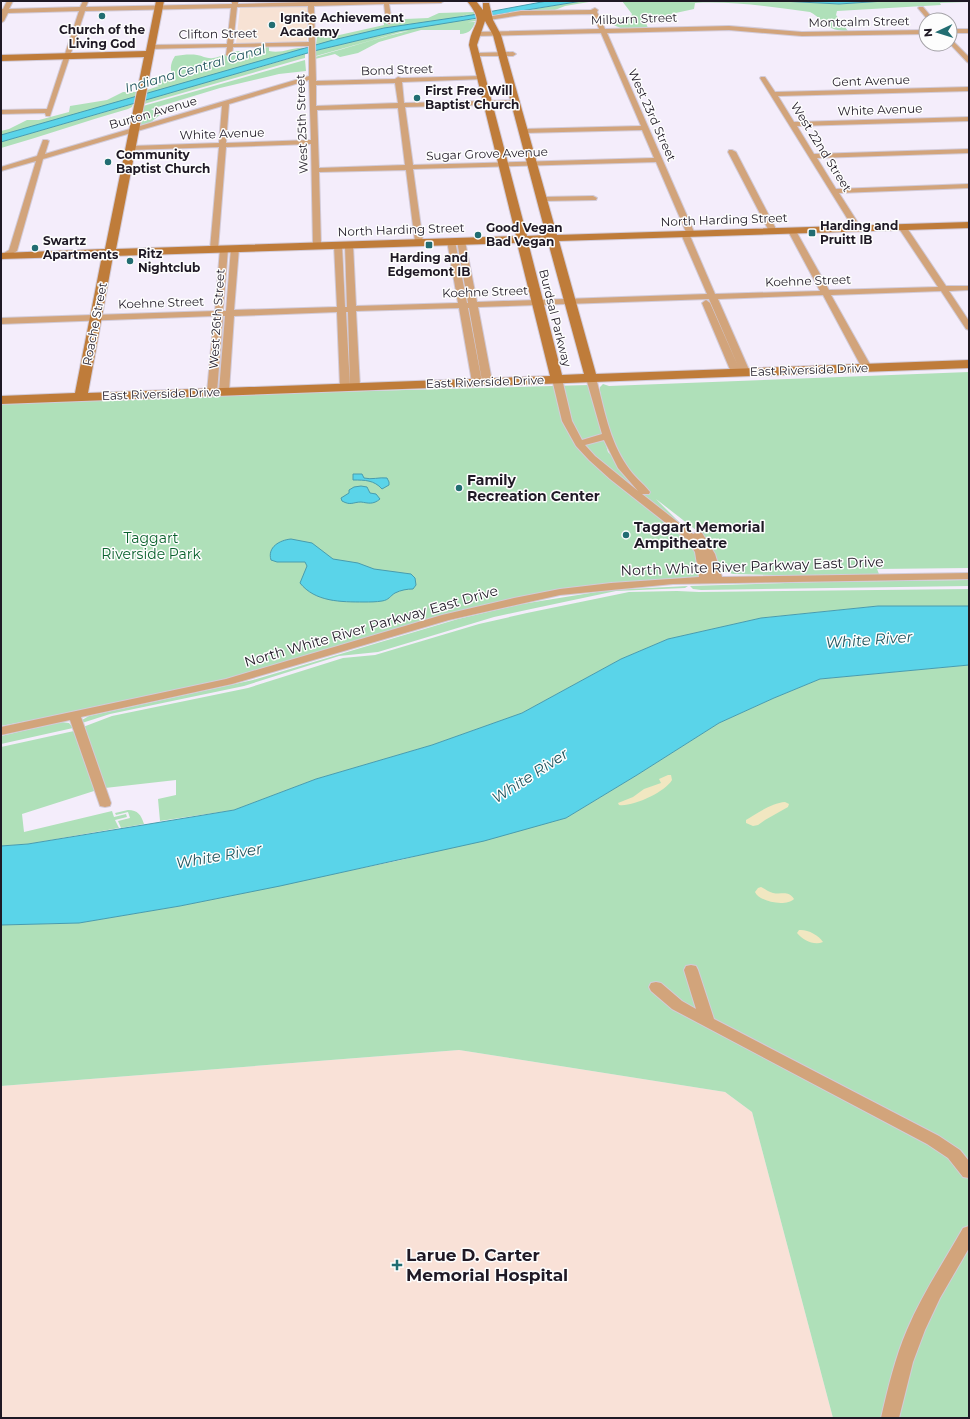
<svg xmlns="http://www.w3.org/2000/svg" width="970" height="1419" font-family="Montserrat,sans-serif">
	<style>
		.education { fill: #f7e2d4 }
		.medical { fill: #f9e1d7 }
		.green { fill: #afe0b9 }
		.sand { fill: #f1e7c1 }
		.water { fill: #5ad4e9; stroke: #489cae }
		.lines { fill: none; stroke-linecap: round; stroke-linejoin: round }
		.street-casing { stroke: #d2cbd9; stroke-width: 2 }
		.secondary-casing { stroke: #d2cbd9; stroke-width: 2 }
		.street { fill: #d2a47b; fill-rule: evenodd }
		.secondary { fill: #bf7c3a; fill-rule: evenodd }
		.poi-dot { fill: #226d72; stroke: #fdfdfd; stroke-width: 1.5 }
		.labels { text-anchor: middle; stroke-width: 3; stroke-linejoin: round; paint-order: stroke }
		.far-poi-label { font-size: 12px; font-weight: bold; fill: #1f1925; stroke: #fdfdfd; text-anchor: start }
		.far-street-label { font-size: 12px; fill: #1f1925; stroke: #fdfdfd }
		.far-water-label { font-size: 13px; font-style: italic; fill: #21555e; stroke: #fdfdfd }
		.poi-label { font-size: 14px; font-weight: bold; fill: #1f1925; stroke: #fdfdfd; text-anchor: start }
		.park-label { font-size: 14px; fill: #0b622e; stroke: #fdfdfd }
		.street-label { font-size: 14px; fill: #1f1925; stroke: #fdfdfd }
		.water-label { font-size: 15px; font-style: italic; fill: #21555e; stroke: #fdfdfd }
		.near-poi-label { font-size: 17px; font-weight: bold; fill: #1f1925; stroke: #fdfdfd; text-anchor: start }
	</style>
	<rect width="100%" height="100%" fill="#f4edfb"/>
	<!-- education -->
	<path class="education" d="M307 5V42L236 44 240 7Z"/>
	<!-- medical -->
	<path class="medical" d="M459 1050 725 1092 752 1112 833 1418H1V1086Z"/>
	<!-- green -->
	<path class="green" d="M582 1H595L565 6 555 10 525 12 493 16Z
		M622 1H781L839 4 885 1H969V2L940 3 941 5 837 11 836 15 848 31C825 31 828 22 810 12 772 7 733 1 695 3L694 9 671 14 669 18 645 21 648 28 623 29 611 24 615 20 630 18 632 14Z
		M474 12 475 15 461 17 469 14 455 18 384 28 316 45 317 36H324V38H326L384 25 383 20 428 18 439 13Z
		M476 19V21L401 32 316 56V51L318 50 398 31 432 24Z
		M475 22C473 29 469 34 460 34V30H421L379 42 358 53 340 57 335 54 315 59V57L325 54C371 41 427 22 475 22Z
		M263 47H269V51C283 54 294 46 305 48L146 94 147 90 159 86 150 84 151 81 175 78C169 71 170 64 175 56 182 55 190 54 197 55 203 56 207 59 213 58 222 57 228 51 240 51L236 58 237 61H240L244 57 262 49Z
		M305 54V58L301 59 144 104 145 100Z
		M305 60 306 71 279 74 220 88 151 109 160 115 151 122 153 123 140 126 143 106Z
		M123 92H136L135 97 1 135V131L9 129 27 120H39L69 112 70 106 107 100Z
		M133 104 132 107 128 109C85 121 44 136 1 148V142Z
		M969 372V568L877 569 879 574 820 576 733 574 720 570 716 566 701 534 656 499 695 538 705 576 537 596 446 617 204 687 1 726V401L588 385 608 452 628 472C613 448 605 419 600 391V387L603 384 609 386Z
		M969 580V586L701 590 693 589 690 586 817 582Z
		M688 586 685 588 616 591 531 609 494 617 378 652 339 656 244 686 110 714 82 723V720L89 716 253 680 458 619 522 604 609 590Z
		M969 589V606H878L761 618 668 639 621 659 522 713 432 745 316 779 234 810 160 821 158 799 176 795V780L105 788 83 727 112 716 248 688 343 658 375 655 479 624 527 613 629 592 677 591 699 592Z
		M969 665V1418H833L752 1112 725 1092 459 1050 1 1086V925L79 923 180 906 401 860 566 818 637 775 719 723 774 698 820 679Z
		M61 722 69 723 73 728 1 744V736Z
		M74 731 93 783 94 791 22 814 24 832 112 811 114 817 126 814 127 817 115 820 119 828 28 844 1 846V747Z
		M128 810C138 810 141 815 144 824L121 828 118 821 130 818 128 812 116 815 115 813Z"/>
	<!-- sand -->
	<path class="sand" d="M668 775H671L672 780C665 792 633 807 619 805L618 803 633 797 644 789 661 783 659 779Z
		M785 802 789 804 788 807 765 820 758 825 753 826 746 823V820C757 813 772 803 785 802Z
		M761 887C765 889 769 892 773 893 782 895 788 890 794 899 786 907 759 902 755 892L758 888Z
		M799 930C807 929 819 935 823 942 814 946 803 940 797 933Z"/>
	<!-- water -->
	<path class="water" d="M547 1H582L398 31 318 50 1 142V135L333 40 384 28 472 15Z
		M781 1H885L839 4Z
		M353 474H362L364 478C372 480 379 477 387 478L389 482V485L382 489C374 480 365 480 353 480Z
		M361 486 367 487 370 493 376 494 380 499C373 505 368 503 361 502 353 502 351 506 342 501L341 498 349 493V490L354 487Z
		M291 539 312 543 333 559 358 563 374 569 411 574 415 578 416 585 413 589C407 589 401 590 395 593 390 596 389 600 382 601 376 602 370 602 364 602 341 602 315 602 300 583L307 566 305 562H277L271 560C267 547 280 540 291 539Z
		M878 606H969V665L820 679 774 698 719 723 637 775 566 818 484 841 280 886 180 906 79 923 1 925V846L28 844 234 810 316 779 432 745 522 713 621 659 668 639 761 618Z"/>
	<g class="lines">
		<!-- street casing -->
		<g class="street-casing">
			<path id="street" d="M7 1H13L9 9 80 7 83 1 88 2 86 7 232 4V1H238V4L308 2V1H444L441 3 389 4 392 22 389 24 386 22 384 4 314 6 316 81 395 79 398 77 401 78 482 76 484 77V79L402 82 404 103 515 100 518 102 515 104 405 107 413 165 654 158 642 130 523 133 520 131 523 129 641 126 601 33 476 36 473 34 476 32 599 29 593 14 521 15 489 20 486 18 487 17 521 11 591 10 595 8 598 10 597 12 605 29 729 26 802 32 926 30V34L802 36 729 30 607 33 695 234 690 236 715 294 820 291 788 231 792 229 796 231 829 290 938 287 898 227 902 225H905L946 286H969V290L949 291 969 321V330L966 329 941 291 831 295 872 368 867 371 862 368 823 295 718 299 750 372 745 375 740 372 736 375 731 372 702 303 706 300 710 303 738 366 709 299 478 307 492 381 487 384 482 381 469 308H468L482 382 477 385 472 382 459 308 356 311 360 387 355 390 350 387 348 312H346L350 387 345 390 340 387 337 312 234 316 229 391 224 394 219 391 225 316H223L217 392 212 395 207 392 214 316 1 324V318L215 311 220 249 224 247 228 249 223 311H226L231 248 235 246 239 248 234 310 337 307 334 245 338 243 342 245 345 307H347L345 245 349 243 353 245 356 306 458 303 447 241 451 239 455 241 467 303H468L457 241 461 239 465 241 477 302 707 294 681 234 686 232 656 162 413 169 423 242 419 244 415 242 406 170 319 172 321 246 317 248 313 246 311 144 226 147 218 249 214 251H211L210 249 219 147 131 150 127 148 131 146 219 143 222 106 43 159 17 251 1 260V255L9 250 36 161 1 171V167L37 156 43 140H47L49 141 45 154 309 76V46L233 47 232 55 229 57 226 55 227 47 150 49 147 47 150 45 227 44 231 8 85 11 50 116H46L45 113 1 114V110L47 109 79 11 8 13 4 21 1 23V9H3ZM308 6 309 42 233 44 237 7ZM309 80 311 140 226 143 229 104ZM395 83 398 103 316 106V85ZM398 108 405 165 319 168 317 110Z
				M919 7H923L934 20H928L918 8Z
				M950 29H969V33H950Z
				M950 38 969 57V63L967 62 950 44Z
				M476 53 513 52 516 54 513 56H474V54Z
				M761 77H765L775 92 969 87V91L778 96 794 122 969 117V121L797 126 814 154 969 149V153L817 158 836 189 969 184V188L839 193 862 229 858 231H855L760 78Z
				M729 150H732L736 152 777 231 776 233H770L769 231 728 152Z
				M593 196 597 198 596 200 542 201 538 199 542 197Z
				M591 375 596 378C604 408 609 440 627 466 633 476 643 483 650 492L649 494H642L693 534 698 532 702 533 715 554 722 577 969 573V579L673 584 560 595 449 620 232 684 81 717 111 803 110 806 105 807 100 806 99 803 70 720 1 735V727L226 679 442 615 514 598 560 589 611 583 699 577 695 552 685 538 610 479 589 460 576 446 562 421 552 379 557 376 562 379 572 421 582 440 602 434 586 378ZM604 440 618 468 638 491 595 456 585 445Z
				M691 965 696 966 698 970 714 1019 939 1136 960 1150 969 1161V1178L963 1177 948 1158 927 1144 672 1009 651 991 649 987 651 983 656 982 661 983 682 1001 696 1009 684 970 686 966Z
				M969 1226V1248L940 1298 925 1330 913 1362 899 1418H881C888 1388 895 1358 907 1330 922 1294 944 1262 963 1228Z"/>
		</g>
		<!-- secondary casing -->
		<g class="secondary-casing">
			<path id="secondary" d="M156 1H164L116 249 516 236 469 45C472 21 486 25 467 1H476L483 10V3H489L493 20 501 35 557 235 969 222V228L559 241 596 374 969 360V368L1 404V396L75 393 102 256 1 259V253L105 249 144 57 1 61V55L146 51ZM485 21 493 35 546 235 527 236 477 45ZM528 242H548L584 374 562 375ZM517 243 550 376 88 393 113 256Z"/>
		</g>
		<!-- street -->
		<use href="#street" class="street"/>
		<!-- secondary -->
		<use href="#secondary" class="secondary"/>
	</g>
	<!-- markers -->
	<g class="poi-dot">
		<circle cx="102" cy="16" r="4"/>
		<circle cx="272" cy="25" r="4"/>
		<circle cx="417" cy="98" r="4"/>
		<circle cx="108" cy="162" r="4"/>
		<rect x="808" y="229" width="8" height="8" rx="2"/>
		<circle cx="478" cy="235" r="4"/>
		<rect x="425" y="241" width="8" height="8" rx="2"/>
		<circle cx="35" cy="248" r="4"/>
		<circle cx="130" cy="261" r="4"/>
		<circle cx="459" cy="488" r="4"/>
		<circle cx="626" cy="535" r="4"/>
		<path d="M395 1259h4v4h4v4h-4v4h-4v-4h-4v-4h4z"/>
	</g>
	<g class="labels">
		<!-- far-poi labels -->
		<g class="far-poi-label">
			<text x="280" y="22">Ignite Achievement<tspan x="280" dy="14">Academy</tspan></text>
			<text x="102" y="34" text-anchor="middle">Church of the<tspan x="102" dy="14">Living God</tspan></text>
			<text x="425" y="95">First Free Will<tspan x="425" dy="14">Baptist Church</tspan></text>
			<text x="116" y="159">Community<tspan x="116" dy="14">Baptist Church</tspan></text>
			<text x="820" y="230">Harding and<tspan x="820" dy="14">Pruitt IB</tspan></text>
			<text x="486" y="232">Good Vegan<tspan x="486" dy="14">Bad Vegan</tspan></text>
			<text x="43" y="245">Swartz<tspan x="43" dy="14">Apartments</tspan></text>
			<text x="138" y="258">Ritz<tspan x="138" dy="14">Nightclub</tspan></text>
			<text x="429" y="262" text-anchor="middle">Harding and<tspan x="429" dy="14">Edgemont IB</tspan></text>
		</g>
		<!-- far-street labels -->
		<g class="far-street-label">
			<text transform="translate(634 19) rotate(-2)" y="4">Milburn Street</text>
			<text transform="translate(859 22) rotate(-1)" y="4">Montcalm Street</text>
			<text transform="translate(218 34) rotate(-1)" y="4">Clifton Street</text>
			<text transform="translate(397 70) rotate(-2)" y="4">Bond Street</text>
			<text transform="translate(871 81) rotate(-2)" y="4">Gent Avenue</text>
			<text transform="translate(880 110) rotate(-2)" y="4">White Avenue</text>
			<text transform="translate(153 113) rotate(-16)" y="4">Burton Avenue</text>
			<text transform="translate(652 115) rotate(66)" y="4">West 23rd Street</text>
			<text transform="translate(302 124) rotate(-92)" y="4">West 25th Street</text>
			<text transform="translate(222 134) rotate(-2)" y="4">White Avenue</text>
			<text transform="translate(821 147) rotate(58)" y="4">West 22nd Street</text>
			<text transform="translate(487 154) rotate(-2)" y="4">Sugar Grove Avenue</text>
			<text transform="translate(724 220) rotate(-2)" y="4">North Harding Street</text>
			<text transform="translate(401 230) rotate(-2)" y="4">North Harding Street</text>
			<text transform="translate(808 281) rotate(-2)" y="4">Koehne Street</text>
			<text transform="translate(485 292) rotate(-2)" y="4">Koehne Street</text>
			<text transform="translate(161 303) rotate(-2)" y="4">Koehne Street</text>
			<text transform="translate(555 318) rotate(76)" y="4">Burdsal Parkway</text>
			<text transform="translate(217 319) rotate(-86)" y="4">West 26th Street</text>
			<text transform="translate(95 324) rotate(-79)" y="4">Roache Street</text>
			<text transform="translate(809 370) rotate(-2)" y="4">East Riverside Drive</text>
			<text transform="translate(485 382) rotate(-2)" y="4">East Riverside Drive</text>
			<text transform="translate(161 394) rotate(-2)" y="4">East Riverside Drive</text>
		</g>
		<!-- far-water labels -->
		<g class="far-water-label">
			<text transform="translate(195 68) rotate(-16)" y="5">Indiana Central Canal</text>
		</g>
		<!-- poi labels -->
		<g class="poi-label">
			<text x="467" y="485">Family<tspan x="467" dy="16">Recreation Center</tspan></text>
			<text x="634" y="532">Taggart Memorial<tspan x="634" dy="16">Ampitheatre</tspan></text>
		</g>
		<!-- park labels -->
		<g class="park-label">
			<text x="151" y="543">Taggart<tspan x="151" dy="16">Riverside Park</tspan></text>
		</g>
		<!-- street labels -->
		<g class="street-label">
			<text transform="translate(752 566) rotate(-2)" y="5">North White River Parkway East Drive</text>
			<text transform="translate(371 626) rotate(-16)" y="5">North White River Parkway East Drive</text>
		</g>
		<!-- water labels -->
		<g class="water-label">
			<text transform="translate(869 640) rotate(-4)" y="5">White River</text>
			<text transform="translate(530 776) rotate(-33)" y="5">White River</text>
			<text transform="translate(219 856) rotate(-10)" y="5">White River</text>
		</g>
		<!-- near-poi labels -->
		<g class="near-poi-label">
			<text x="406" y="1261">Larue D. Carter<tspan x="406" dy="20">Memorial Hospital</tspan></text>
		</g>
	</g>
	<!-- border -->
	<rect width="970" height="1419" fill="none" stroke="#1f1925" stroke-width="4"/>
	<!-- north arrow -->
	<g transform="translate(938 32) rotate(266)"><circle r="19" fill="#fdfdfd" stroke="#a4a2a7"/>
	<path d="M0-3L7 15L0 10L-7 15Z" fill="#226d72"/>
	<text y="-6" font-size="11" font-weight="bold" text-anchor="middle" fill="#1f1925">N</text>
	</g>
</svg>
